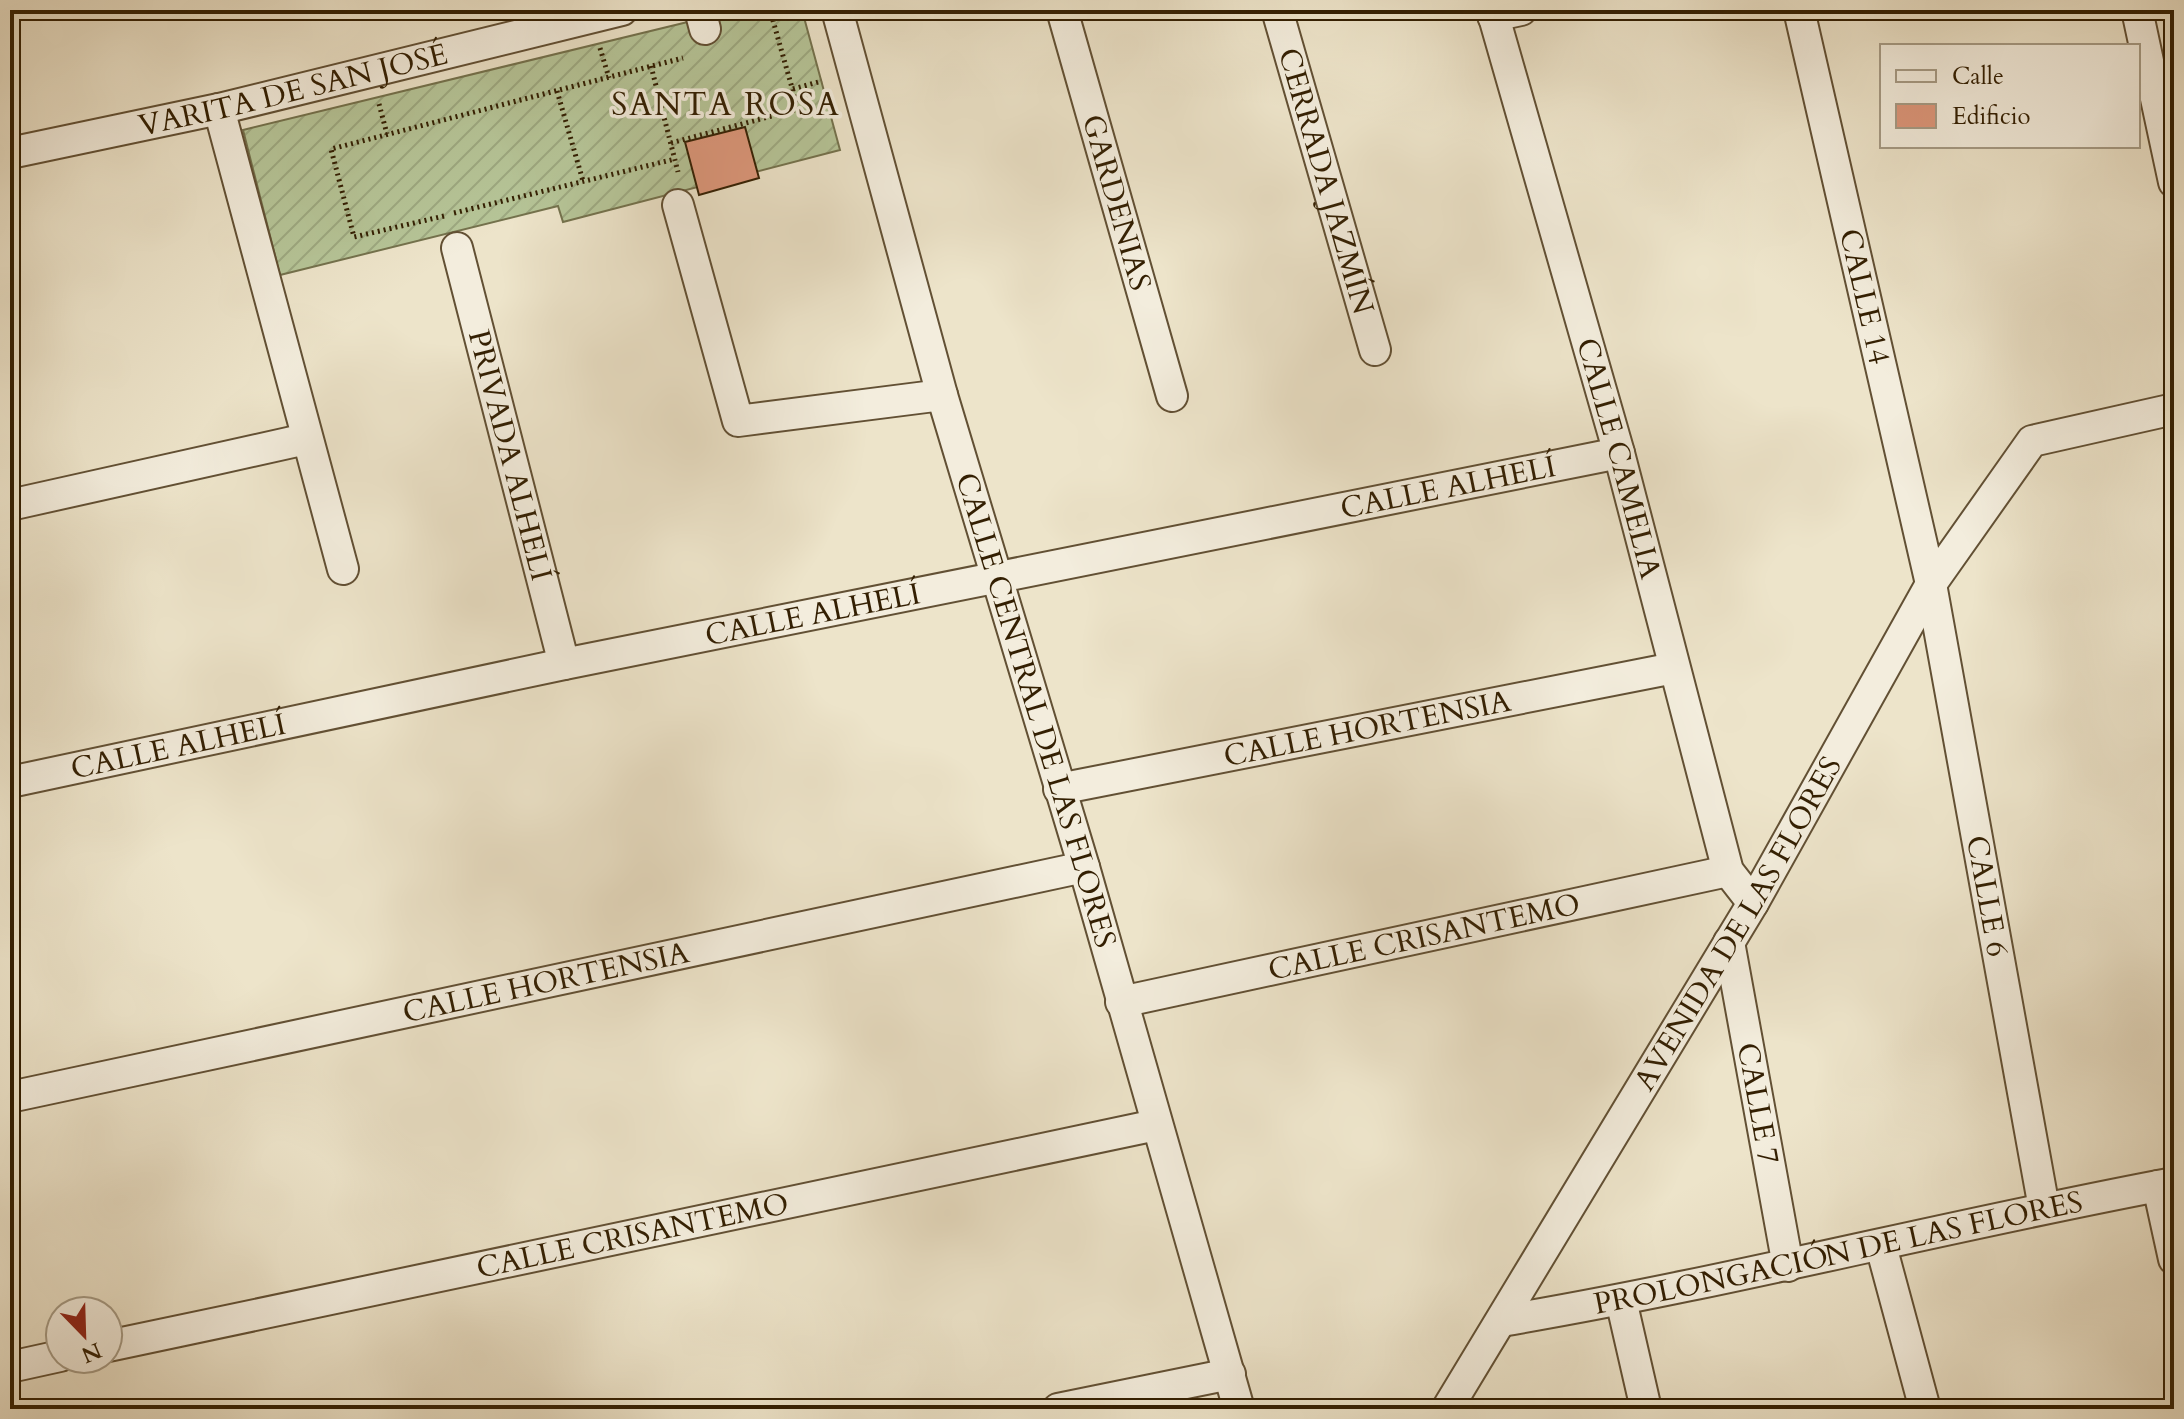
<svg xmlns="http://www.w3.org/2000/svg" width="2184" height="1419" font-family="Cardo,serif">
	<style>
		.garden { fill: url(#garden-furrows); stroke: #74724d; stroke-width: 2 }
		.building { fill: #dd977b; stroke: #331f02; stroke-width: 2 }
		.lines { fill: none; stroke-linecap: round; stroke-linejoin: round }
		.minor-casing { stroke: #625034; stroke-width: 34 }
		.path { stroke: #331f02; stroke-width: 5; stroke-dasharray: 2 4; stroke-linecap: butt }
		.minor { stroke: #f3eddd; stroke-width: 30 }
		.labels { text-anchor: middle; stroke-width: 7; stroke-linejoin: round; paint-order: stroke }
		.street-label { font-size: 30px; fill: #331f02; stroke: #f3eddd }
		.neighbourhood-label { font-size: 32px; letter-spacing: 2px; fill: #331f02; stroke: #f3eddd }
	</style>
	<defs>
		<pattern id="garden-furrows" width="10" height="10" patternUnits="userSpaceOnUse" patternTransform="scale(2)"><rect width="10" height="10" fill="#b6c598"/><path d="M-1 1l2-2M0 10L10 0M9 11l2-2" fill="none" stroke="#9da981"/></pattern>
	</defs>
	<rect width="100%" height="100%" fill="#ede4ca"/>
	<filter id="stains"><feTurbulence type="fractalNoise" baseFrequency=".0025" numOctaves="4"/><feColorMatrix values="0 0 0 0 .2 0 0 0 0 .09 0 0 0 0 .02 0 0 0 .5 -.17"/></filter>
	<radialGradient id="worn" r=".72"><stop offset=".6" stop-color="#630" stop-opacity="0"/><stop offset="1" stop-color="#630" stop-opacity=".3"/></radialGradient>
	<!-- garden -->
	<path class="garden" d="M737 10H802L840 150 563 222 558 206 280 275 243 130Z"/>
	<!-- building -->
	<path class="building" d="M745 127 759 178 699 195 685 142Z"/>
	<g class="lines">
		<!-- minor casing -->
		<g class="minor-casing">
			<g id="minor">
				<path d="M700 10 705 29"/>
				<path id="s1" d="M837 10 942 395 1084 867 1239 1409"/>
				<path id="s2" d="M1062 10 1172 396"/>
				<path id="s3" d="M1277 10 1375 350"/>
				<path id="s4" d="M1492 10 1619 453 1728 871 1753 903"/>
				<path id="s5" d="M1799 10 1931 584 2044 1208"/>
				<path d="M2137 10 2174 182"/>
				<path d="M1493 16 1521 10"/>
				<path d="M219 109 343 569"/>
				<path id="s6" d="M10 153 219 109 622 10"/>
				<path d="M678 205 738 421 942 395"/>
				<path id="s7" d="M457 248 564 664"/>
				<path d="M10 505 306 439"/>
				<path id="s8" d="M10 782 564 664 1619 453"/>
				<path id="s9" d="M1059 789 1674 668"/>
				<path id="s10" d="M1729 942 1788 1266"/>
				<path id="s11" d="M1121 1002 1728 871"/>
				<path id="s12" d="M10 1097 1084 867"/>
				<path d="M2158 1186 2174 1259"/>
				<path d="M1881 1246 1925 1409"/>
				<path d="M1621 1300 1646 1409"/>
				<path id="s13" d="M1501 1321C1727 1283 1949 1225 2174 1183"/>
				<path id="s14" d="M108 1346 1156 1125"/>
				<path d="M10 1367 60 1356"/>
				<path d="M1058 1409 1230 1374"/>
				<path id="s15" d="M1447 1409 1753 903 1931 584 2032 441 2174 409"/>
			</g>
		</g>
		<!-- path -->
		<path class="path" d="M600 48 609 78
			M651 66 678 172
			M793 89 822 81
			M557 91 583 181
			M379 104 387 134
			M671 143 798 109 770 10
			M454 213 675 159
			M444 216 354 237 331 149 683 58"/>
		<!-- minor -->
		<use href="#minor" class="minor"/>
	</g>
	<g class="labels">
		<!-- street labels -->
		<g class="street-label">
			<text dy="10" stroke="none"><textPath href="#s6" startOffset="290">VARITA DE SAN JOSÉ</textPath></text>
			<text dy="10" stroke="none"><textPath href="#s3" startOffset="178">CERRADA JAZMÍN</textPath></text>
			<text dy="10" stroke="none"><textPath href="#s2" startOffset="200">GARDENIAS</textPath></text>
			<text dy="10" stroke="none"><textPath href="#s5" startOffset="294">CALLE 14</textPath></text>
			<text dy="10" stroke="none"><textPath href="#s7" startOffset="214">PRIVADA ALHELÍ</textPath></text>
			<text dy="10" stroke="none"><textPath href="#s4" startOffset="466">CALLE CAMELIA</textPath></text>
			<text dy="10" stroke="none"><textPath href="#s8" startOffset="1468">CALLE ALHELÍ</textPath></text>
			<text dy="10" stroke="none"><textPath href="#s8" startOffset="820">CALLE ALHELÍ</textPath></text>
			<text dy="10" stroke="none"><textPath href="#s1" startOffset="728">CALLE CENTRAL DE LAS FLORES</textPath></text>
			<text dy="10" stroke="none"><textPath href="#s9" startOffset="314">CALLE HORTENSIA</textPath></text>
			<text dy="10" stroke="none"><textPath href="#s8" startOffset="172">CALLE ALHELÍ</textPath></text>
			<text dy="10" stroke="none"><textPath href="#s5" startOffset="906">CALLE 6</textPath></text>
			<text dy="10" stroke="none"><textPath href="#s15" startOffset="566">AVENIDA DE LAS FLORES</textPath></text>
			<text dy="10" stroke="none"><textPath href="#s11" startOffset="310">CALLE CRISANTEMO</textPath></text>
			<text dy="10" stroke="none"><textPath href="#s12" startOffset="548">CALLE HORTENSIA</textPath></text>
			<text dy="10" stroke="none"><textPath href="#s10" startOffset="164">CALLE 7</textPath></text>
			<text dy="10" stroke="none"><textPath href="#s14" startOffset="536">CALLE CRISANTEMO</textPath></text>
			<text dy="10" stroke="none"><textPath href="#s13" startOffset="344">PROLONGACIÓN DE LAS FLORES</textPath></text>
		</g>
		<!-- neighbourhood labels -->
		<g class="neighbourhood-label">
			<text x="726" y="115">SANTA ROSA</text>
		</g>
	</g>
	<!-- margin -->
	<rect width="2184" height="1419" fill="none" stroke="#ede4ca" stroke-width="40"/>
	<rect x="12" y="12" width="2160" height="1395" fill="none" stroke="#331f02" stroke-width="4"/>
	<rect x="20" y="20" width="2144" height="1379" fill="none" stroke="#331f02" stroke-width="2"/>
	<!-- legend -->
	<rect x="1880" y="44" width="260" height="104" fill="#f3eddd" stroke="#a69b85" stroke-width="2"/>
	<rect x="1896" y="70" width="40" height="12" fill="#f3eddd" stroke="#a69b85" stroke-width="2"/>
	<text x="1952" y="84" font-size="24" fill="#331f02">Calle</text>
	<rect x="1896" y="104" width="40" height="24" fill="#dd977b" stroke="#a69b85" stroke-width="2"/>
	<text x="1952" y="124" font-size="24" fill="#331f02">Edificio</text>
	<!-- north arrow -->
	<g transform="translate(84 1335) rotate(157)"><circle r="38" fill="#f3eddd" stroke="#a69b85" stroke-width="2"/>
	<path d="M0-6L14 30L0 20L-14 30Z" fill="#8f2418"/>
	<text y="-12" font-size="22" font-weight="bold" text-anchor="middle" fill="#331f02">N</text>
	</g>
	<rect width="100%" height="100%" filter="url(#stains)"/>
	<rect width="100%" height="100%" fill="url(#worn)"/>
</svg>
